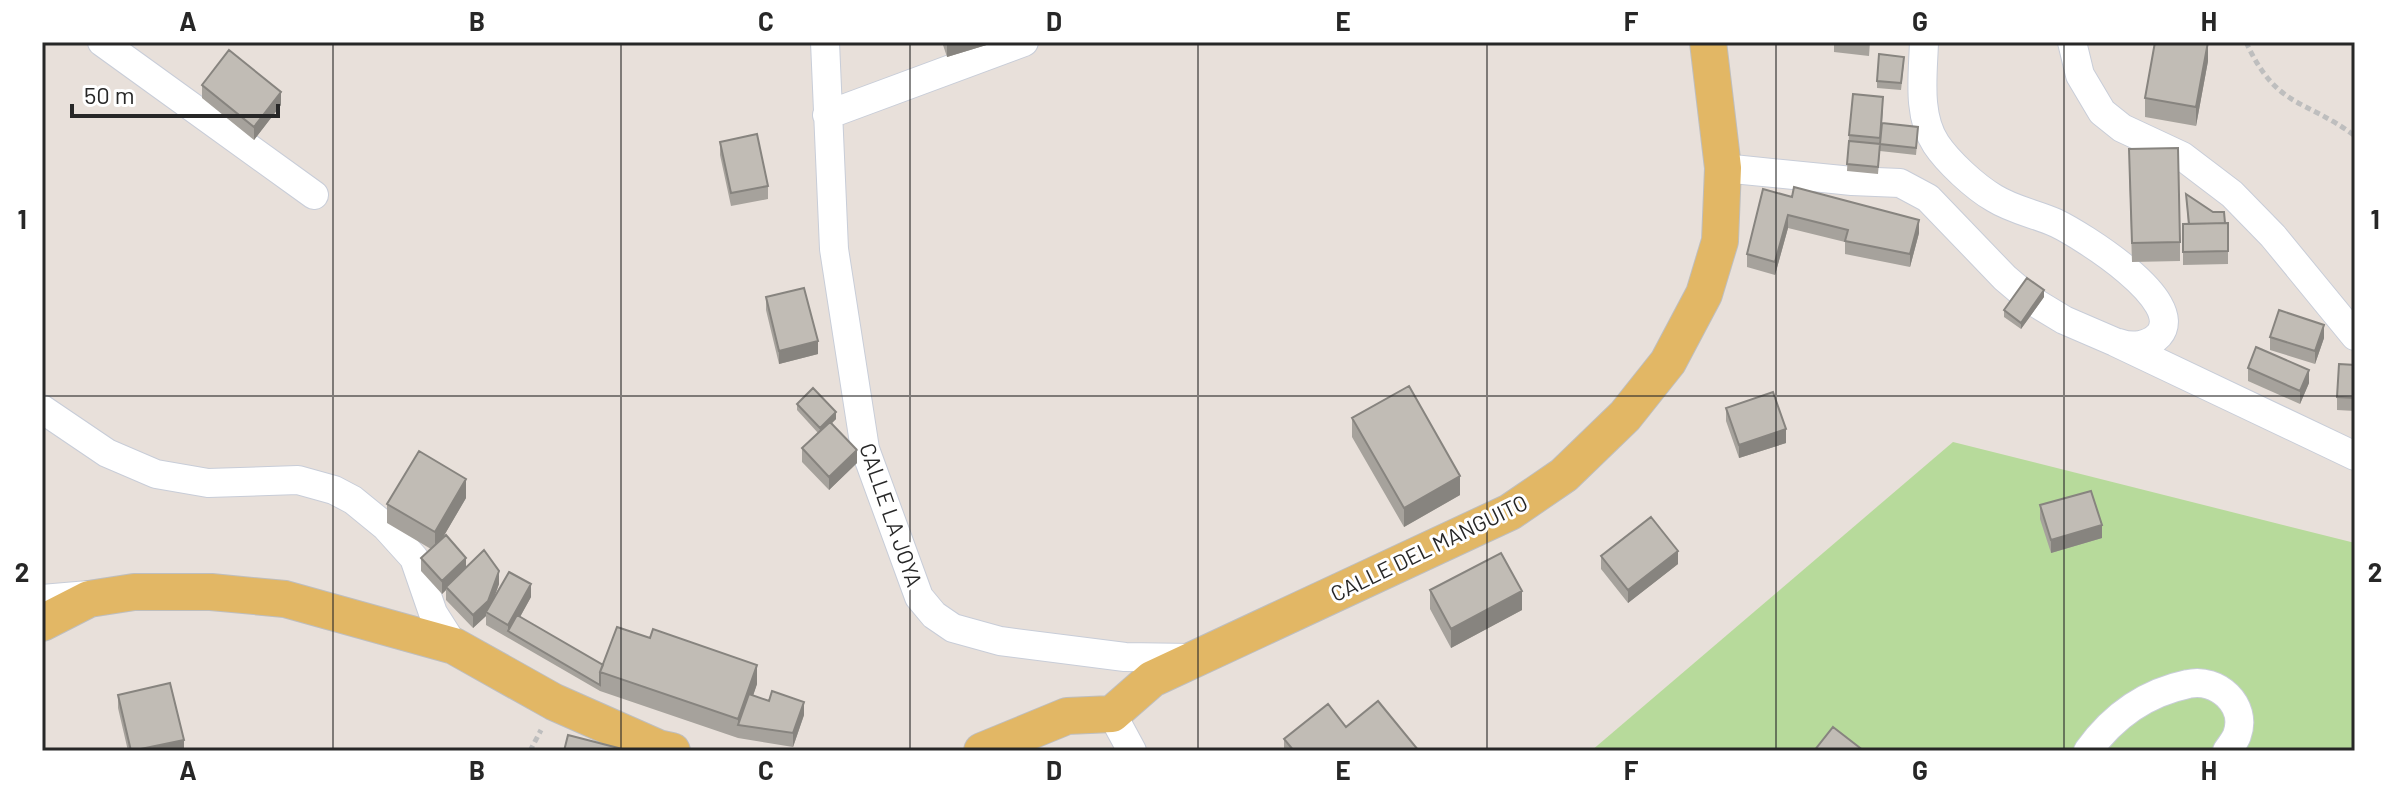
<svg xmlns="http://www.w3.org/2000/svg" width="2397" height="793" font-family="Barlow,sans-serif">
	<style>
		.green { fill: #b7da9b }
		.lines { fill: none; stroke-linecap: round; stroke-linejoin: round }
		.minor-casing { stroke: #c8cdd8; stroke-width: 30 }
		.major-casing { stroke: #bebebe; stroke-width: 38 }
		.path { stroke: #bebebe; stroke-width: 5; stroke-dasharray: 6 4; stroke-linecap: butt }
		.minor { stroke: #fff; stroke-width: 28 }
		.major { stroke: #e2b765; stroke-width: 36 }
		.wall { fill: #a6a29c }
		.shaded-wall { fill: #87847f }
		.building { fill: #c1bcb5; stroke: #87847f; stroke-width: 2 }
		.grid { fill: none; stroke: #272727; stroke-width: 2; stroke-opacity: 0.55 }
		.labels { text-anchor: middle; stroke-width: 6; stroke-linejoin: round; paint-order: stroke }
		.street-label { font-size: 22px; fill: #272727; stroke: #fff }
		.neatline { fill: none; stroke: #272727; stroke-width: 3 }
		.grid-label { font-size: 26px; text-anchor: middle; font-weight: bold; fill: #272727 }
	</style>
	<rect width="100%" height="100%" fill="#e8e0da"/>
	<!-- green -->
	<path class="green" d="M1953 442 2355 543V751H1591Z"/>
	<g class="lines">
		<!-- minor casing -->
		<g class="minor-casing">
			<path id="minor" d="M102 42 314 195
				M825 42 834 249 865 449 919 597 934 615 953 628 1000 641 1125 657 1192 658
				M1924 42C1923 75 1917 115 1936 144 1948 162 1975 187 1994 198 2013 210 2036 214 2056 223 2081 235 2188 301 2159 335 2149 346 2132 348 2119 343
				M2072 42 2080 75 2102 112 2122 128 2182 156 2232 194 2273 236 2355 336
				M827 115 1024 42
				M1723 168 1852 181 1900 183 1928 198 2005 278 2031 300 2064 320 2115 342 2355 456
				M42 409 107 453 156 474 208 483 298 480 334 490 353 500 386 527 414 558 433 613 454 646
				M42 599 89 595
				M1112 714 1132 751
				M2088 751C2113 716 2145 693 2188 684 2217 677 2248 705 2237 735 2235 741 2230 746 2227 751"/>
		</g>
		<!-- major casing -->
		<g class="major-casing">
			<path id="major" d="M42 623 89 599 134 592H211L285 599 454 646 554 702 658 748 672 751
				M982 751 1067 716 1112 714 1152 679 1510 512 1564 475 1625 416 1668 362 1704 294 1720 241 1723 168 1708 42"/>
		</g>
		<!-- path -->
		<path class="path" d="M2246 42C2277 109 2304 98 2355 136
			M530 751 541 730"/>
		<!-- minor -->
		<use href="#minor" class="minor"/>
		<!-- major -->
		<use href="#major" class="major"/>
	</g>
	<!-- wall -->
	<path class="wall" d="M942 42H993V43L947 57Z
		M1834 42H1870L1869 56 1834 52Z
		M2208 61 2196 126 2145 117V98Z
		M1904 63 1901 90 1877 88V81Z
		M202 85 281 105 254 140 202 98Z
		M1883 110 1882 123 1918 133 1916 155 1880 151 1878 174 1847 171 1849 135Z
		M720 142 768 186V199L731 206 720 155Z
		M2129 168 2180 242V261L2132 262Z
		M1763 189 1919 233 1910 267 1845 254V242L1788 228 1775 275 1747 267V254Z
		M2186 194 2225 223H2228V264L2183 265V224H2188Z
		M766 297 818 354 779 364 766 310Z
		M2044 297 2021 329 2004 317V310Z
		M2270 337 2324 338 2315 364 2270 350Z
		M2355 365V411L2337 410V397Z
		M2248 368 2309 383 2300 404 2248 381Z
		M797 404 836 419 832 423 857 463 829 490 802 462V448L818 433 797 410Z
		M1726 408 1786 443 1739 458 1726 421Z
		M1352 418 1460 495 1404 527 1352 437Z
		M466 498 442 539 466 568 499 584 494 598 531 597 520 617 603 665 757 684 753 695 804 715 793 747 738 738 600 691 486 625V616L473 628 446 600V590L442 594 421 571V558L431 549 387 523V504Z
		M2040 505 2102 538 2051 553 2040 519Z
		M1601 556 1678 564 1628 603 1601 569Z
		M1430 590 1522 610 1451 648 1430 609Z
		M118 695 184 751H128L118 708Z
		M1346 727 1419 751H1284V739Z"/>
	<!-- shaded-wall -->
	<path class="shaded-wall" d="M954 42H993V43L947 57V44Z
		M2208 42V61L2196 126V107Z
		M281 92V105L254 140V127Z
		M1788 215V228L1775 275V262Z
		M1919 220V233L1910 267V254Z
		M2044 290V297L2021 329V323Z
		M2324 325V338L2315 364V351Z
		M818 341V354L779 364V351Z
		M2309 370V383L2300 404V391Z
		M836 412V419L820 435V428Z
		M1786 429V443L1739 458V445Z
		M857 450V463L829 490V477Z
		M1460 476V495L1404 527V508Z
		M466 479V498L435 551V532Z
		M2102 525V538L2051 553V540Z
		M1678 551V564L1628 603V590Z
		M466 558V571L446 587V590L442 594V581Z
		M499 571V584L488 614 486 612V616L473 628V615Z
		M531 584V597L511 633 508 631V625Z
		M1522 591V610L1451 648V629Z
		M757 665V684L743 726 738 725V719Z
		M804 702V715L793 747V733Z
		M184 740V751H136Z"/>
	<!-- building -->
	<path class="building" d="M2155 42H2208L2196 107 2145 98Z
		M229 50 281 92 254 127 202 85Z
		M1879 54 1904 57 1901 83 1877 81Z
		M1853 94 1883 97 1880 138 1849 135Z
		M1882 123 1918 127 1916 148 1880 144Z
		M757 134 768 186 731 193 720 142Z
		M1849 141 1880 144 1878 167 1847 164Z
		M2178 148 2180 242 2132 243 2129 149Z
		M1794 187 1919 220 1910 254 1845 241 1848 230 1788 215 1775 262 1747 254 1763 189 1792 197Z
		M2186 194 2213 212H2224L2225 223 2189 224Z
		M2228 223V251L2183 252V224Z
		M2027 278 2044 290 2021 323 2004 310Z
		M804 288 818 341 779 351 766 297Z
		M2279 310 2324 325 2315 351 2270 337Z
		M2256 347 2309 370 2300 391 2248 368Z
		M2339 364 2355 365V398L2337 397Z
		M1409 386 1460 476 1404 508 1352 418Z
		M813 388 836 412 820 428 797 404Z
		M1773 392 1786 429 1739 445 1726 408Z
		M830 422 857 450 829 477 802 448Z
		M419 451 466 479 435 532 387 504Z
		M2091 491 2102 525 2051 540 2040 505Z
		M1651 517 1678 551 1628 590 1601 556Z
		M446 535 466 558 442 581 421 558Z
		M484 550 499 571 488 601 473 615 446 587Z
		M1501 553 1522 591 1451 629 1430 590Z
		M509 572 531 584 508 625 486 612Z
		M517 615 603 665 600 672V685L508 631Z
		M617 627 650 638 653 629 757 665 738 719 600 672Z
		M170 683 184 740 131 751 118 695Z
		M772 691 804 702 793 733 738 725 749 694 769 701Z
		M1378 701 1419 751H1294L1284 739 1328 704 1346 727Z
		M1833 727 1864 751H1814Z
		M568 735 630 751H564Z"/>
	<!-- grid -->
	<path class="grid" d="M333 42V751M621 42V751M910 42V751M1198 42V751M1487 42V751M1776 42V751M2064 42V751M42 396H2355"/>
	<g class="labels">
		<!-- street labels -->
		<g class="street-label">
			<text transform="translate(891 515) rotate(71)" y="8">CALLE LA JOYA</text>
			<text transform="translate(1429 548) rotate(-26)" y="8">CALLE DEL MANGUITO</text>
		</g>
	</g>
	<!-- border -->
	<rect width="2397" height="793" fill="none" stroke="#ffffff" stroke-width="88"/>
	<!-- scale -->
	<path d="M72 104v12h206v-12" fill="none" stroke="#272727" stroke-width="4"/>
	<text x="84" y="104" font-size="24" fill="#272727" stroke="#ffffff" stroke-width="6" paint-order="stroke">50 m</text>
	<rect x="44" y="44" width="2309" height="705" class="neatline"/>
	<g class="grid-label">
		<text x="188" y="31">A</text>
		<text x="477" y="31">B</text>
		<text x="766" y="31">C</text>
		<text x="1054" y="31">D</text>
		<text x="1343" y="31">E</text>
		<text x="1631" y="31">F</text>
		<text x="1920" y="31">G</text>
		<text x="2209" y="31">H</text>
		<text x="22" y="229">1</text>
		<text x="2375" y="229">1</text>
		<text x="22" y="582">2</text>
		<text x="2375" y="582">2</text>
		<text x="188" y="780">A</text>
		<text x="477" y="780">B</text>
		<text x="766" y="780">C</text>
		<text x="1054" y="780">D</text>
		<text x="1343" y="780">E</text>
		<text x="1631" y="780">F</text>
		<text x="1920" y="780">G</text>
		<text x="2209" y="780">H</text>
	</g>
</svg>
